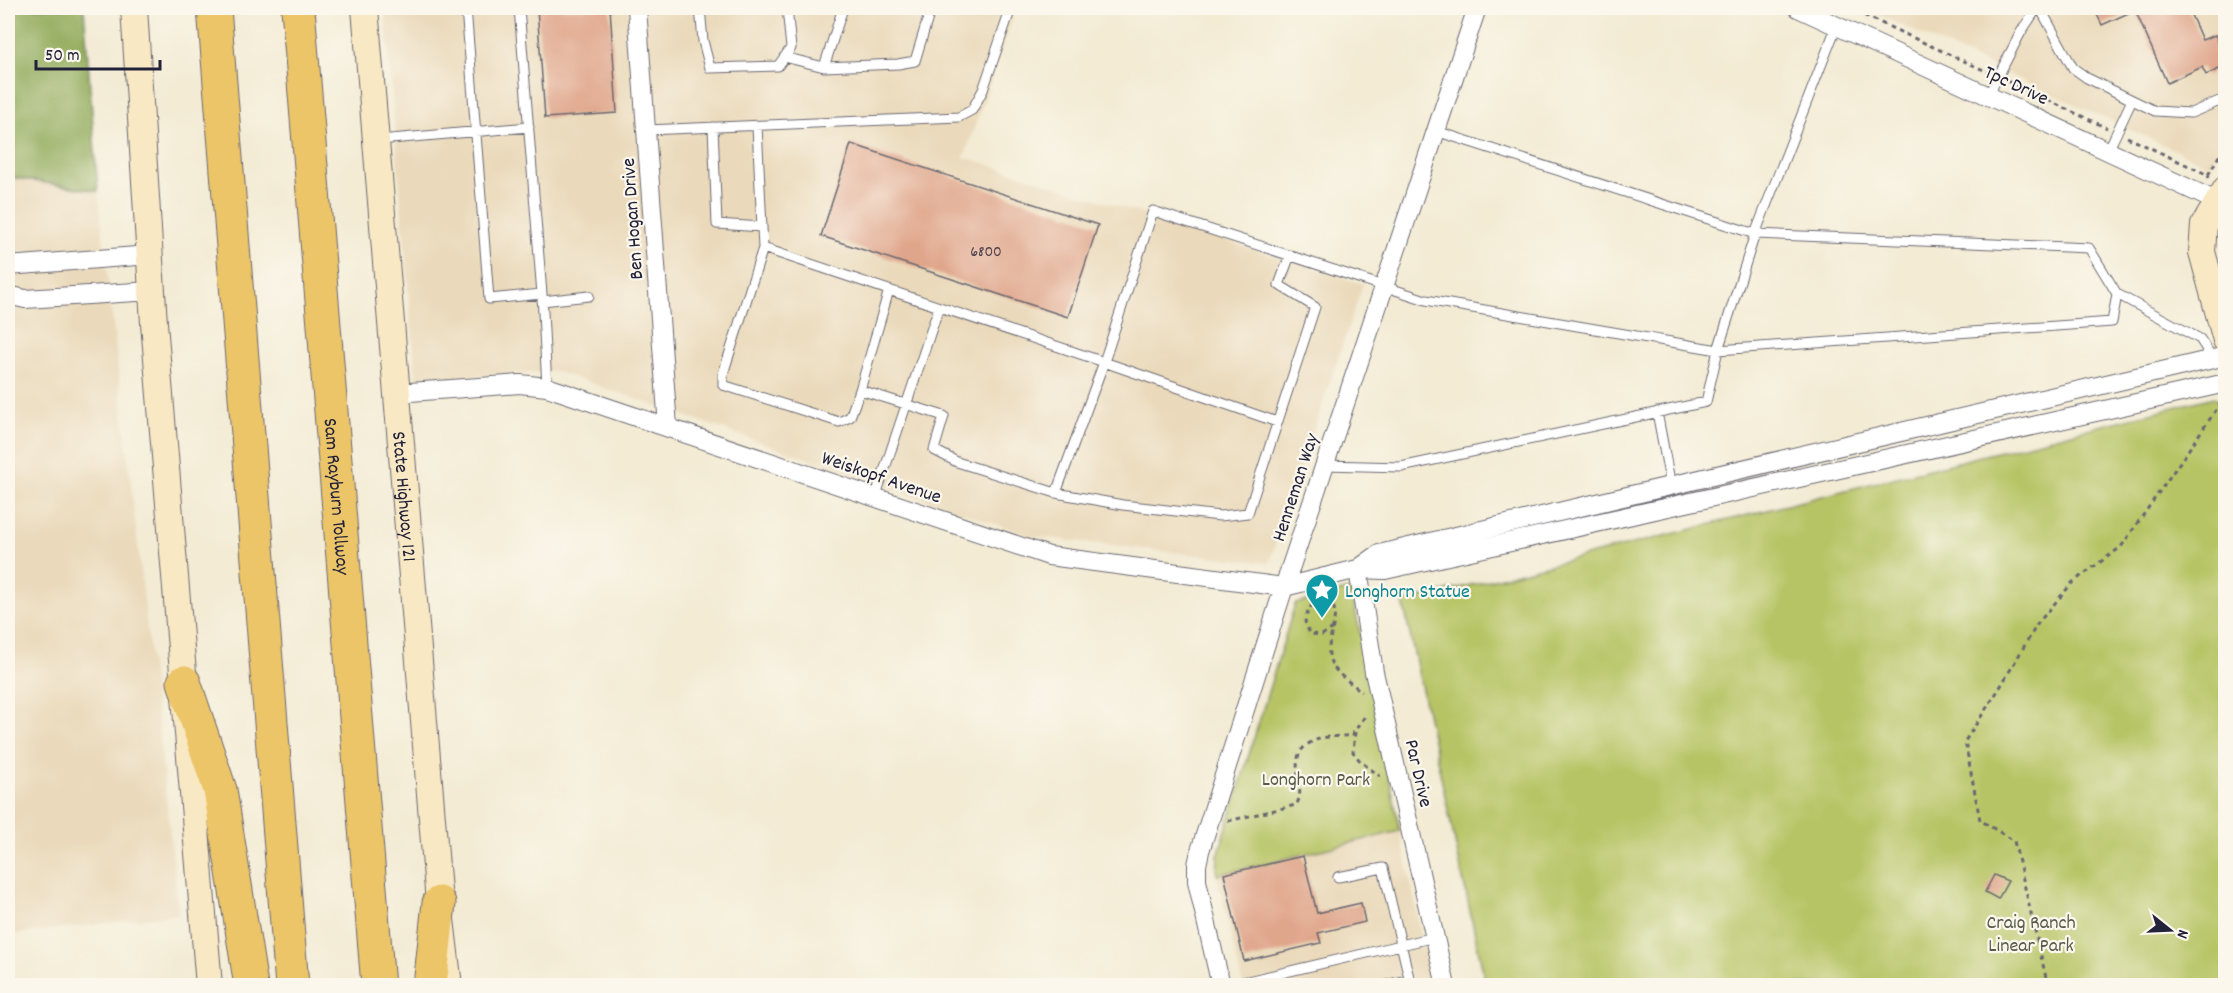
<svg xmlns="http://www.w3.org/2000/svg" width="2233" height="993" font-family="Dekko,sans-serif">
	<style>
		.built { fill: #ead9ba }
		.green { fill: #b7c465; stroke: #6c7350; stroke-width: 1.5 }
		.forest { fill: #91aa5a; stroke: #5a664a; stroke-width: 1.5 }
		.building { fill: #e0a68b }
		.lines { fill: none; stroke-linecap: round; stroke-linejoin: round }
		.lane-casing { stroke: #6b6871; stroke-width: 11 }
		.street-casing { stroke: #6b6871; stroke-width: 20 }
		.secondary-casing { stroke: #6b6871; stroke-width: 28 }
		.highway-casing { stroke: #6b6871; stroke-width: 35 }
		.path { stroke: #6b6871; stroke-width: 3; stroke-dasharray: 4.5 4.5; stroke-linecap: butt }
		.lane { stroke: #fff; stroke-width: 9 }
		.street { stroke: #fff; stroke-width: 18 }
		.secondary { stroke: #f8e8c3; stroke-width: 26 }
		.highway { stroke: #edc569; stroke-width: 33 }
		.labels { text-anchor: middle; stroke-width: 4.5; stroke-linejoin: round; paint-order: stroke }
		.number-label { font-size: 16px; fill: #52434f }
		.street-label { font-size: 20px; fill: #22223b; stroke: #fbf7ec }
		.culture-label { font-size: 20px; fill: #0d838f; stroke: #fbf7ec; text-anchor: start }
		.park-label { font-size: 20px; fill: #565b4a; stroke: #fbf7ec }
	</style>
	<rect width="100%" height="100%" fill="#fbf7ec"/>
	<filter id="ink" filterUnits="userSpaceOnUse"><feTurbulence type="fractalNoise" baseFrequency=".0167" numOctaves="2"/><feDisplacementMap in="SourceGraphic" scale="12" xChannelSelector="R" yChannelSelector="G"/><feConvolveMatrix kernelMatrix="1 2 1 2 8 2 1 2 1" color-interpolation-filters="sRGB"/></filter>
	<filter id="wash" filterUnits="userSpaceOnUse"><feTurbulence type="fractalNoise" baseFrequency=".008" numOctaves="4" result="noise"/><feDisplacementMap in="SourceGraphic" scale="24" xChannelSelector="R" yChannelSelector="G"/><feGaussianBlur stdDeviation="1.35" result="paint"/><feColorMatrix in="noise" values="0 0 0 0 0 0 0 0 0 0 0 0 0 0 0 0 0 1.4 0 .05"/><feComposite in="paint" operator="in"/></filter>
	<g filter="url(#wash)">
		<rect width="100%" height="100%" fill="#f3ebd4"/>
		<!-- built -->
		<path class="built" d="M385 8H1016L964 157 1363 284 1269 563 1030 536 556 371 416 380Z
			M1886 8H2225V140L2210 166 1874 13Z
			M8 177 98 191 179 914 8 935Z
			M1400 831 1432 985H1243L1217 875Z"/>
		<!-- green -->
		<path class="green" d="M2214 397 2226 408 2225 432 2218 445 2226 479 2225 985H1486L1403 602Z
			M1351 589 1400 831 1217 875 1218 856 1295 604Z"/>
		<!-- forest -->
		<path class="forest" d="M8 8H84L98 191 8 177Z"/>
		<g id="blocks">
			<!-- building -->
			<path class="building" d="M537 8H610L617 113 545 118Z
				M2094 8H2188L2202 40 2215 35 2226 59V66L2206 75 2202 67 2167 83 2135 10 2102 25Z
				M851 144 1098 225 1068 317 821 236Z
				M1303 856 1317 913 1361 903 1365 922 1318 933 1321 943 1244 961 1224 874Z
				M1994 875 2008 881 1998 899 1985 892Z"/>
		</g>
	</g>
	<g filter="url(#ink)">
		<use href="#blocks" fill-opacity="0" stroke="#6b6871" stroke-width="1.5"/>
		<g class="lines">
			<!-- lane casing -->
			<g class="lane-casing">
				<path id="lane" d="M466 8 489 299 542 294
					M519 8 542 294 547 387
					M700 8 703 41 710 68 778 66 791 48 787 8
					M2040 8 2073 68 2087 78 2155 111 2191 113 2224 99 2226 96
					M784 57 824 67 898 64 915 61 931 8
					M824 67 843 8
					M1988 96 2021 32 2037 8
					M757 126 763 248 1104 362 1153 211 1426 300 1718 350 1755 234 2089 248 2117 294 2112 322 1718 350 1706 402 1401 467 1325 465
					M713 127 717 224 762 227
					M647 130 959 117 972 110 983 90 1011 8
					M1436 131 1755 234 1837 25
					M379 140 529 127
					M2108 151 2132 100
					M763 248 723 374V385L839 422 850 417 860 390 944 416 934 450 957 462 1056 493 1123 505 1220 516 1248 513 1315 307 1279 285 1290 255
					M2117 294 2200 339 2213 359
					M542 301 589 296
					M860 390 889 290
					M1657 412 1671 486
					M1056 493 1104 362 1277 422
					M875 498 939 307
					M1338 877 1383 868 1411 986
					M1226 986 1435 937
					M1383 986 1409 979"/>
			</g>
			<!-- street casing -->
			<g class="street-casing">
				<path id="street" d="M637 8 668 427
					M1798 8 2218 202
					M8 266 150 255
					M8 295 25 299 152 291
					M396 393 520 384 547 387 1049 556 1284 587 1358 569 1385 570 2226 383
					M1358 569 1379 554 2226 356
					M1358 569 1374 672 1446 986
					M1221 986 1197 881V865L1200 851 1284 587 1477 8"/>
			</g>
			<!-- secondary casing -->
			<g class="secondary-casing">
				<g id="secondary">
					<path d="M134 8 154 323 209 986"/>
					<path id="s1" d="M365 8 439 903 449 986"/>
					<path d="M2226 189 2204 225 2202 252 2226 340"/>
				</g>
			</g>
			<!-- highway casing -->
			<g class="highway-casing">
				<g id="highway">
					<path d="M214 8 292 986"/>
					<path id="s2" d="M298 8 378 986"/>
					<path d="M184 682 220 790 251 986"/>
					<path d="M430 986 439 903"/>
				</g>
			</g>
			<!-- path -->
			<path class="path" d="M1848 8 1988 72
				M2007 81 2107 128
				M2127 137 2208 175 2209 178
				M2208 175 2226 144
				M1333 628 1322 635 1310 634 1305 622 1309 607 1325 603 1333 604C1340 626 1319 649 1335 669 1342 678 1353 684 1362 692
				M1355 732 1353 752 1361 762 1380 776
				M1228 821 1296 805C1309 787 1281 755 1314 741 1326 735 1340 737 1352 735L1366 715
				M2048 986 2014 841 1980 820 1965 741 1999 689 2038 623 2073 582 2121 547 2223 400"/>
			<!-- lane -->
			<use href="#lane" class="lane"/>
			<!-- street -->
			<use href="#street" class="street"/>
			<!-- secondary -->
			<use href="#secondary" class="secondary"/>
			<!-- highway -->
			<use href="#highway" class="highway"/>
		</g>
	</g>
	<!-- icons -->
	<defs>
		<g id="sight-pin" transform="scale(1.725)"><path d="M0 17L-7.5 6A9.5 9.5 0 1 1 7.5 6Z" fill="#0f9aa8" stroke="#fbf7ec"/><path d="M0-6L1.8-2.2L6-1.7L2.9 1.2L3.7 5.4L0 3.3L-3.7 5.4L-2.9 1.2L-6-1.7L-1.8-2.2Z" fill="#fff"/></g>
	</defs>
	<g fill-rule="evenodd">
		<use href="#sight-pin" x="1322" y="590"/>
	</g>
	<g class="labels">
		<!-- number labels -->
		<g class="number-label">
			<text x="986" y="256">6800</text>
		</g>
		<!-- street labels -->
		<g class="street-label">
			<text transform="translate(2017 84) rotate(25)" y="7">Tpc Drive</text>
			<text transform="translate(631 219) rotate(-94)" y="7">Ben Hogan Drive</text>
			<text transform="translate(882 476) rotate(19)" y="7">Weiskopf Avenue</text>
			<text transform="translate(1294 487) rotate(-72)" y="7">Henneman Way</text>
			<text dy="7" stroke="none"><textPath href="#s2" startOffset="490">Sam Rayburn Tollway</textPath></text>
			<text dy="7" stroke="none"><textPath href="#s1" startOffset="490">State Highway 121</textPath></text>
			<text transform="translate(1420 773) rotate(77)" y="7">Par Drive</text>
		</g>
		<!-- culture labels -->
		<g class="culture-label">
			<text x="1345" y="597">Longhorn Statue</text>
		</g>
		<!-- park labels -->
		<g class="park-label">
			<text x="1316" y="785">Longhorn Park</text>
			<text x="2031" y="928">Craig Ranch<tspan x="2031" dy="23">Linear Park</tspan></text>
		</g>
	</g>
	<!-- margin -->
	<rect width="2233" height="993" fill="none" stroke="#fbf7ec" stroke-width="30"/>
	<!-- north arrow -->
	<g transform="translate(2170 930) rotate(108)" stroke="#fbf7ec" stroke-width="4.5" paint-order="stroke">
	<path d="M0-4.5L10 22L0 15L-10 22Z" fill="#22223b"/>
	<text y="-9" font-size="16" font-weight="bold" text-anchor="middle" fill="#22223b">N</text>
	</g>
	<!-- scale -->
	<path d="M36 60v9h124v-9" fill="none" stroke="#22223b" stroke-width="3"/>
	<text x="45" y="60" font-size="18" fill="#22223b" stroke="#fbf7ec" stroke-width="4.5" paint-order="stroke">50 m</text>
</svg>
